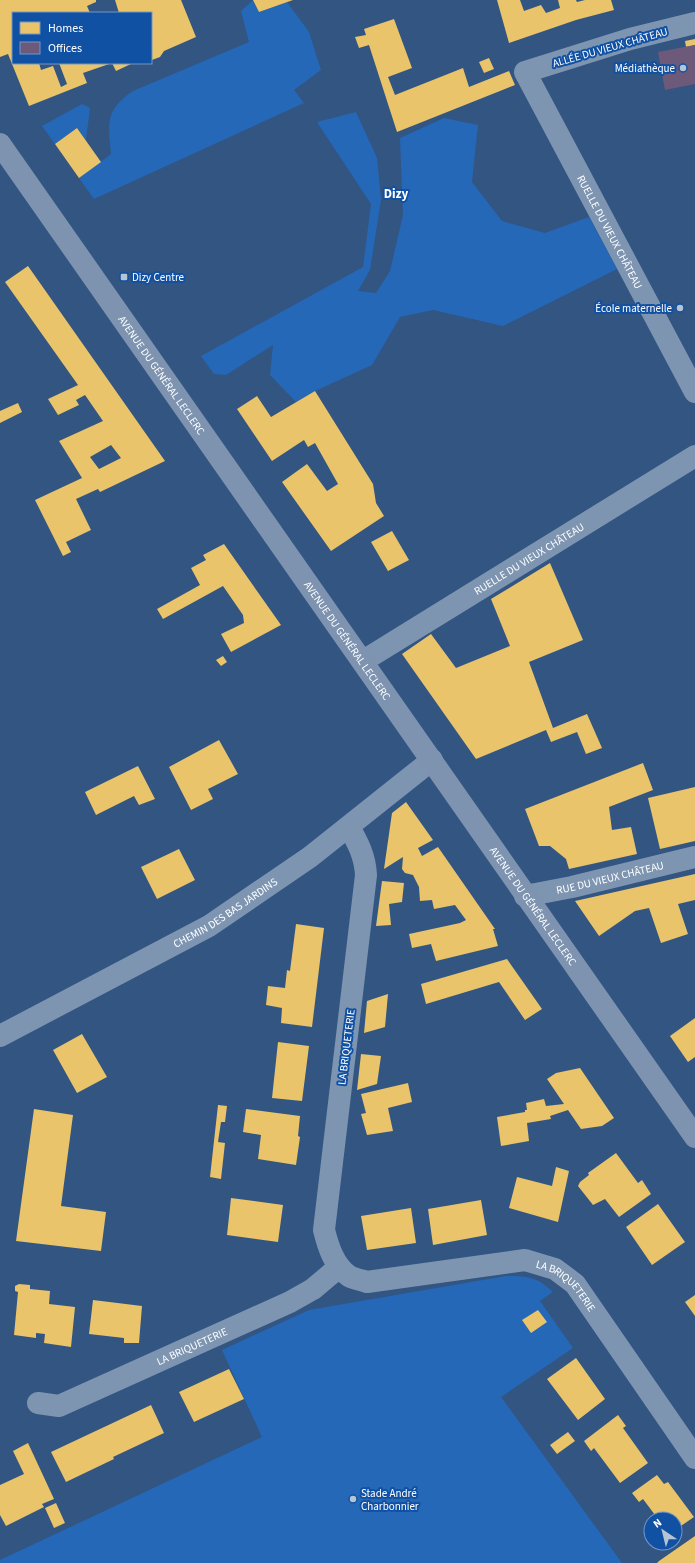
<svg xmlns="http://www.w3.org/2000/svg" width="695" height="1563" font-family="'Source Sans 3',sans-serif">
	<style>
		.green { fill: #2568b8 }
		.homes { fill: #e9c46a; fill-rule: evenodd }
		.offices { fill: #6d597a }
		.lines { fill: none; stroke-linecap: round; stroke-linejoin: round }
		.minor { stroke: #7e95b2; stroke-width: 22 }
		.major { stroke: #7d93b0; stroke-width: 22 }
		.poi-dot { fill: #b7c4d3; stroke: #1151a3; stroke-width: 1.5 }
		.labels { text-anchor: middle; stroke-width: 4; stroke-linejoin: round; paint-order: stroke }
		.street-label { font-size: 11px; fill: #fff; stroke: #1151a3 }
		.poi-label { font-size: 11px; fill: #fff; stroke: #1151a3; text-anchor: end }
		.quarter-label { font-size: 13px; font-weight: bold; fill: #fff; stroke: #1151a3 }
	</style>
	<rect width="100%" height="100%" fill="#325582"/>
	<!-- green -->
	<path class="green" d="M253 0 259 12 287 2 309 32 321 70 294 90 304 103 94 199 79 178 111 154C108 123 105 110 133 91L249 42 241 11Z
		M82 104 90 108 86 140 77 128 55 144 42 126Z
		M356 112 377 158 381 200 370 270 358 291 376 293 390 271 403 215 400 138 444 118 478 125 472 182 502 221 545 233 589 217 617 269 503 326 433 310 400 317 372 365 315 391 296 402 270 375 273 345 226 375 214 374 201 356 363 267 371 204 317 122Z
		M506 1276C527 1276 538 1277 553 1292L540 1301 573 1348 501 1397 622 1563H0V1560L262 1437 222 1350 309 1310Z"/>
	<!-- homes -->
	<path class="homes" d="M0 0H96V2L87 6 90 13H13V63H39L41 70 53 66 61 87 67 84 59 63H112L83 73 87 83 29 106 8 54 0 57Z
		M115 0H181L196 37 164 51 160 57 152 60 151 59V13H119Z
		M253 0H293L259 12Z
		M497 0H520L524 11 541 5 546 13 560 8 558 0H576L577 2 585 0H611L614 10 576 20 509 43Z
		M394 19 412 68 388 77 395 95 463 68 469 87 509 71 515 85 397 132 369 45 359 48 355 37 366 35 364 29Z
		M695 39V45L686 47 685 41Z
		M489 58 494 69 484 73 479 62Z
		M112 63H133L116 71Z
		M77 128 101 162 79 178 55 144Z
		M28 266 165 461 100 492 98 489 76 499 91 530 66 542 71 552 63 556 35 500 82 478 59 441 103 421 85 395 76 400 79 405 58 415 48 399 78 385 5 282ZM111 445 121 458 99 469 90 457Z
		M315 391 373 484 376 503 384 516 331 551 282 482 307 464 327 491 338 484 315 443 308 447 304 440 272 461 237 409 257 396 271 417Z
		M18 403 22 412 0 423V411Z
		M392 531 409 560 388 571 371 542Z
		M224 544 281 625 231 652 221 634 244 623 243 615 223 586 163 619 157 609 200 585 191 568 206 560 203 555Z
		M550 563 583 640 529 662 553 728 587 714 602 748 586 754 577 732 551 742 546 730 476 759 402 654 431 634 456 668 510 646 491 599Z
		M223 656 227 662 221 666 216 660Z
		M219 740 238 774 208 789 213 799 191 810 169 767Z
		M643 763 653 790 609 807 612 830 631 827 637 854 569 869 566 859 550 846H539L525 809Z
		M138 766 155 799 139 805 134 796 96 815 85 792Z
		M695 787V841L660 849 648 798Z
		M406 802 433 840 418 848 422 856 438 847 495 929H493L498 946 436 961 431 944 412 948 409 934 460 923 466 920 455 905 434 909 432 900 420 901 419 887 413 875 405 873 402 869 403 857 384 869 392 813Z
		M179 849 195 880 157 899 141 867Z
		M695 874V900L678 904 688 934 661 943 649 908 635 911 599 936 575 901Z
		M382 881 404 883 402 902 389 904 391 925 376 926Z
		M296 924 324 928 312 1027 281 1023 282 1008 266 1005 268 986 285 988 287 970 290 971Z
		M507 959 542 1009 525 1020 499 982 426 1004 421 984Z
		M388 994 385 1027 364 1033 367 1001Z
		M695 1018V1057L688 1062 670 1036Z
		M82 1034 107 1077 77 1093 53 1050Z
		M278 1042 309 1046 302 1101 272 1098Z
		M361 1054 381 1056 377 1084 357 1090Z
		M580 1068 614 1118 602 1126 581 1129 568 1110 550 1116 551 1119 527 1123 529 1141 501 1146 497 1117 525 1112V1110H527L526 1103 544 1099 546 1106 564 1104 547 1079 556 1073Z
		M408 1083 412 1102 388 1108 393 1131 367 1135 361 1114 366 1113 361 1094Z
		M218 1105 227 1106 225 1122H221L218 1142 225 1143 221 1179 210 1177Z
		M34 1109 73 1115 61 1206 106 1212 101 1251 16 1241Z
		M246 1109 300 1116 298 1136 300 1137 296 1165 258 1159 261 1135 243 1132Z
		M616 1153 638 1183 642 1180 651 1194 619 1217 605 1199 593 1205 578 1186 580 1182 589 1175 588 1173Z
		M556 1167 569 1171 558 1222 509 1208 517 1177 552 1186Z
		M231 1198 283 1205 278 1242 227 1235Z
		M481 1200 487 1235 433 1245 428 1209Z
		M658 1204 685 1242 652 1265 626 1227Z
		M411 1208 416 1243 367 1250 361 1216Z
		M19 1284 30 1285V1289L50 1291 49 1304 75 1307 71 1347 44 1343 45 1334 36 1333V1338L14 1335 18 1292 15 1291V1286Z
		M695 1295V1316L685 1302Z
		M93 1300 142 1306 139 1343H124V1338L89 1334Z
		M538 1310 547 1322 531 1333 522 1320Z
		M576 1358 605 1399 578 1420 547 1379Z
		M229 1369 244 1399 194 1422 179 1392Z
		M151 1405 164 1433 113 1457 114 1459 66 1482 51 1452Z
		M618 1415 626 1426 623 1428 648 1463 620 1483 594 1448 591 1451 584 1441Z
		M568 1432 575 1441 557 1454 550 1445Z
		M28 1443 54 1499 42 1504 44 1507 6 1526 0 1515V1485L24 1474 13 1451Z
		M657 1475 664 1484 668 1482 694 1517 675 1530V1519H658L643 1499 639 1502 632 1493Z
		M56 1503 65 1523 54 1528 45 1508Z
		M695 1536V1563H657L659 1561Z"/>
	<!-- offices -->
	<path class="offices" d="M695 45V84L665 90 658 52Z"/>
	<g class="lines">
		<!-- minor -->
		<g class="minor">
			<path id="s1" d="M695 23 630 39 525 72 695 392"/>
			<path id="s2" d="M363 661 695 456"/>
			<path id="s3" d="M349 827C358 843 365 856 366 875L324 1230C328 1246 334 1266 349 1276 354 1279 361 1280 367 1282L525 1260 555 1269 575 1284 695 1458"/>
			<path id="s4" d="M525 896 572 887 695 857"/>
			<path id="s5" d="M0 1036 209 926 310 857 432 760"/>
			<path id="s6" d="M38 1403 59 1406 290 1302 313 1289 339 1267"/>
		</g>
		<!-- major -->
		<path class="major" id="s7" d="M0 144 695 1137"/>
	</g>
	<!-- markers -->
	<g class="poi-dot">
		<circle cx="683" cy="68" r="4"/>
		<rect x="120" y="273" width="8" height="8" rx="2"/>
		<circle cx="680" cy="308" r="4"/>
		<circle cx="353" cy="1499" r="4"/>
	</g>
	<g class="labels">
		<!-- street labels -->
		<g class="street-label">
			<text transform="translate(610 47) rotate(-16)" y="4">ALLÉE DU VIEUX CHÂTEAU</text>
			<text dy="4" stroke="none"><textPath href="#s1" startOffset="358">RUELLE DU VIEUX CHÂTEAU</textPath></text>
			<text dy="4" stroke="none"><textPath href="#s7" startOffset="282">AVENUE DU GÉNÉRAL LECLERC</textPath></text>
			<text dy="4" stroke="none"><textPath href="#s2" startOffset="195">RUELLE DU VIEUX CHÂTEAU</textPath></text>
			<text dy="4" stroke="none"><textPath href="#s7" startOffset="606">AVENUE DU GÉNÉRAL LECLERC</textPath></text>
			<text dy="4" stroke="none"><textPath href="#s4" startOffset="87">RUE DU VIEUX CHÂTEAU</textPath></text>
			<text dy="4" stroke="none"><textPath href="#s7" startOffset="930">AVENUE DU GÉNÉRAL LECLERC</textPath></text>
			<text dy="4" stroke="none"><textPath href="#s5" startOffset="257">CHEMIN DES BAS JARDINS</textPath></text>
			<text transform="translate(346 1047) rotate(-83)" y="4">LA BRIQUETERIE</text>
			<text dy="4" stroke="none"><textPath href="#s3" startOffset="691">LA BRIQUETERIE</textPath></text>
			<text dy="4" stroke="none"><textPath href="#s6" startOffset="167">LA BRIQUETERIE</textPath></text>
		</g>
		<!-- poi labels -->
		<g class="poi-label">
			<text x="675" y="72">Médiathèque</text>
			<text x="132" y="281" text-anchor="start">Dizy Centre</text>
			<text x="672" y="312">École maternelle</text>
			<text x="361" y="1497" text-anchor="start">Stade André<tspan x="361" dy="13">Charbonnier</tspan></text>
		</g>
		<!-- quarter labels -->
		<g class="quarter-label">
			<text x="396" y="198">Dizy</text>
		</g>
	</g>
	<!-- legend -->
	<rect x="12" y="12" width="140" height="52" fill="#1151a3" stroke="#7097c8"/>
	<rect x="20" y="22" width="20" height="12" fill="#e9c46a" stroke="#7097c8"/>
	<text x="48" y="32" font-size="12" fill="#ffffff">Homes</text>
	<rect x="20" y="42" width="20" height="12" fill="#6d597a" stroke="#7097c8"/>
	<text x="48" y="52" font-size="12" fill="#ffffff">Offices</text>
	<!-- north arrow -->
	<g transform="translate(663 1531) rotate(325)"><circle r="19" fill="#1151a3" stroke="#7097c8"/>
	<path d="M0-3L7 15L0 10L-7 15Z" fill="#b7c4d3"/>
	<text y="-6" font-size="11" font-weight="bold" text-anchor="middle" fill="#ffffff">N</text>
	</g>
</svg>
